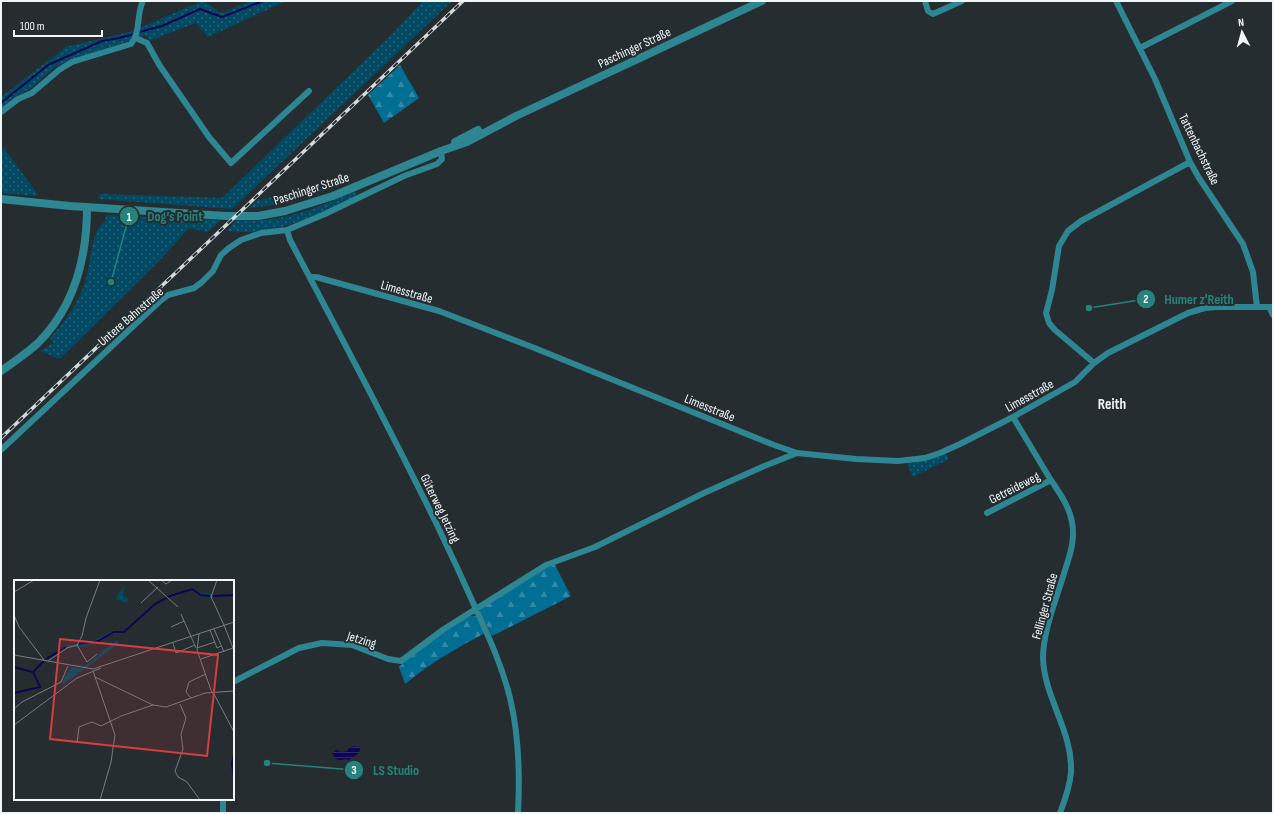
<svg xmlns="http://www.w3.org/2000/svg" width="1274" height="814" font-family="'Sofia Sans Condensed',sans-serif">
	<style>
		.grass { fill: url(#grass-dots) }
		.forest { fill: url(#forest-firs) }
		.water { fill: url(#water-rules) }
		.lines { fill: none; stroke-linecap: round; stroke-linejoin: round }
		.stream { stroke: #100552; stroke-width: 2 }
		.minor { stroke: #2d8692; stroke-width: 6 }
		.tertiary { stroke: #2d8692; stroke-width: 8 }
		.rail-casing { stroke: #d3d9dc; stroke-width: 3.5 }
		.rail { stroke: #252d31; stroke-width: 2; stroke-dasharray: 6; stroke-linecap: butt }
		.labels { text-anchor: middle; stroke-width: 4; stroke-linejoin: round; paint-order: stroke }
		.street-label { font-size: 13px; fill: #f1f6f9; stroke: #252d31 }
		.quarter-label { font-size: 15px; font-weight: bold; fill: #f1f6f9; stroke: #252d31 }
		.inset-river { fill: none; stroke: #100552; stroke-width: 2 }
		.inset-road { fill: none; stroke: #777d81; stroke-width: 1 }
		.view { fill: #d93d3d; fill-opacity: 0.15; stroke: #d93d3d; stroke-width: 2 }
		.inset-edge { fill: none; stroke: #f1f6f9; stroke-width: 2 }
		.leader { fill: none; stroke: #26837c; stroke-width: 1.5 }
		.callout-dot { fill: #26837c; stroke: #252d31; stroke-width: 1.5 }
		.mark-label { font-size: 12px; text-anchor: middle; font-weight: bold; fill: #fff }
		.callout-label { font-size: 14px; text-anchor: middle; font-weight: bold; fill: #26837c; stroke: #252d31; stroke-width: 4; stroke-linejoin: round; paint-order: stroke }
	</style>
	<defs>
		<pattern id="grass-dots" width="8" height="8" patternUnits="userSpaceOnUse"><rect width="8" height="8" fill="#024a64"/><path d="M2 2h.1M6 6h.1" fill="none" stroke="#27657b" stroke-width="1.8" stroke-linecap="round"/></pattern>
		<pattern id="forest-firs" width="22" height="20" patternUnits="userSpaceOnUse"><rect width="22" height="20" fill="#016e93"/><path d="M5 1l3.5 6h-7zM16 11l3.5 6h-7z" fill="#338aa8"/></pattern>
		<pattern id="water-rules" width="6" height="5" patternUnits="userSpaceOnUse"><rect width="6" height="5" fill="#100552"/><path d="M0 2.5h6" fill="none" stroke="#332a6c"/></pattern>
	</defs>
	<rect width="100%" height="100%" fill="#252d31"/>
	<!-- grass -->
	<path class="grass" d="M202 1H204L221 13 251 1H286L208 37 196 23 149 41 146 35 56 66 30 89 16 96 1 108V97L66 47 133 31Z
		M423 1H452L232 209 98 199 100 194 222 198 389 37Z
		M3 147 39 196 1 193V157Z
		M342 183C312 196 282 205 249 208L258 200 297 193 328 184Z
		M356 191 357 196C315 215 276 237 227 231L236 220C245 220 255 221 264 220 296 217 327 204 356 191Z
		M106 215 221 220 208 232 189 228 162 258 60 359 40 351 54 343 50 338C68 319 83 296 88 271 91 257 92 229 105 222Z
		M946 453 949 459 913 477 907 463 925 460Z"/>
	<!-- forest -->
	<path class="forest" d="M400 65 419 98 384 123 368 95Z
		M554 563 571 596 492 636 480 611 482 606Z
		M471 616H476L485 633C457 648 430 663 405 684L399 667C416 651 450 624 471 616Z"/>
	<!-- water -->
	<path class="water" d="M353 746 360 747V750L358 754 349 760 345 759C339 761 335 760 332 753L336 750 342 752 347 751 350 747Z"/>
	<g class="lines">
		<!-- stream -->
		<path class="stream" d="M139 32 162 26 200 9 222 17 263 1
			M1 103 48 65 102 41 119 38 134 34"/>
		<!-- minor -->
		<path class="minor" d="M925 1 928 11 933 14 962 1
			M1116 1 1155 79 1190 162 1199 178 1243 244 1253 272 1257 307
			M136 38 147 43 160 66 209 137 231 163 309 91
			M1140 48 1232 1
			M1 112 18 99 32 93 59 70 72 62 131 44C141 32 136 15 143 1
			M287 230 290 240C340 335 391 430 438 527 451 554 463 580 475 607 489 637 502 666 510 698 519 735 520 774 518 813
			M310 277H316L439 311 532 347 774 445 797 453 856 459 898 461 925 458 940 453 960 444 1013 417 1075 382 1094 363 1108 353 1188 313 1205 308 1217 307H1273
			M1269 307 1273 315
			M1094 363 1055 330 1049 323 1046 313 1052 290 1059 246 1068 231 1081 221 1190 162
			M1013 417C1025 437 1037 457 1049 477 1058 491 1069 505 1072 522 1075 538 1071 552 1066 567 1058 595 1043 629 1043 658 1044 697 1073 732 1071 772 1070 786 1065 800 1060 813
			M1 450 159 302 168 295 194 288 202 282 213 271 221 255 229 248 241 240 261 233 287 230 325 214 404 176 437 164 442 159 441 151
			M987 513 1051 480
			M233 682 299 648 322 643 352 645 388 659 401 661 444 629 546 565 595 547 704 493 762 467 797 453
			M223 799V813"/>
		<!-- tertiary -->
		<path class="tertiary" d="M455 142 478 130
			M1 199 70 206 226 216H258L285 211 333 196 441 151 467 142 516 116 762 1
			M1 371C14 362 27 353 38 343 74 307 87 257 87 207"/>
		<!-- rail casing -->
		<g class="rail-casing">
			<path id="rail" d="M1 438 463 1"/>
		</g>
		<!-- rail -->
		<use href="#rail" class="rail"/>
	</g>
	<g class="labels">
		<!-- street labels -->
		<g class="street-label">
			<text transform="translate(634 47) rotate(-25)" y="5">Paschinger Straße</text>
			<text transform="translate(1200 149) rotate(64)" y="5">Tattenbachstraße</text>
			<text transform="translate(311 188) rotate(-18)" y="5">Paschinger Straße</text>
			<text transform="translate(407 291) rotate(16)" y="5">Limesstraße</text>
			<text transform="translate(130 316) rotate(-41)" y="5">Untere Bahnstraße</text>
			<text transform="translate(1029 395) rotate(-29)" y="5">Limesstraße</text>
			<text transform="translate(710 407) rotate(22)" y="5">Limesstraße</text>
			<text transform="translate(1014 487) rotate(-27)" y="5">Getreideweg</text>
			<text transform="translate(441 508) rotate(64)" y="5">Güterweg Jetzing</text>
			<text transform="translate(1044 606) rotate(-75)" y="5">Fellinger Straße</text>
			<text transform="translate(362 639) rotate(17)" y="5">Jetzing</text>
		</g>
		<!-- quarter labels -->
		<g class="quarter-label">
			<text x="1112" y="409">Reith</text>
		</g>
	</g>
	<!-- overview -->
	<g transform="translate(14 580)">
		<rect width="220" height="220" fill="#252d31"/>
		<path d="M110 6 109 17 114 18 113 23 99 18 105 19 102 18ZM178 8 186 13 197 14 200 18 188 16 178 9 156 16 142 24 110 53 96 54 86 61 72 66 52 68 32 79 54 65 74 63 97 52 111 51 140 24 152 17ZM103 60 105 63 72 88 56 84 71 86ZM57 87 71 89 49 104 47 103Z" fill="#024a64"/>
		<path class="inset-river" d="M199 16 220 15M65 64 84 61 100 52H110L141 24 156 16 178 9 187 15 196 16M32 79 52 67M0 87 18 92M0 113 26 107 19 92 30 81M220 174 218 183 220 198"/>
		<path class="inset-road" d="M23 0H41M134 0 164 27M147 0 152 4 158 0M203 0 197 17 210 45M0 12 20 0M127 23 144 7M167 34 182 68M0 35 5 47 30 80M157 47 170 41M200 49 210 72M196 50 203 68 207 66M185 54 183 70 198 113M159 63 162 73 181 65M63 65 68 56 72 38 86 0M63 65 73 82 83 74M183 68 201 62M0 75 79 89 220 42M187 79 219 68 210 45M34 81 53 68 63 65M79 91 101 155 97 182 86 220M81 97 139 125 152 127 191 113 220 111M200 114 220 152M177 118 172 112 175 102 192 94M166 124 172 138 167 154 169 169 161 191 164 197 173 202 186 220M0 129 8 122 47 102 54 86M0 145 63 98 87 88M63 163 65 147 78 142 87 146 107 136 139 125"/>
		<path class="view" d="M46 59 204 75 193 176 36 159Z"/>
		<rect width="220" height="220" class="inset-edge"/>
	</g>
	<!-- callouts -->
	<path class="leader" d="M111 282L129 216M1089 308L1146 299M267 763L354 770"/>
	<g class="callout-dot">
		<circle cx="111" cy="282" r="4"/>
		<circle cx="1089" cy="308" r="4"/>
		<circle cx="267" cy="763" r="4"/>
		<circle cx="129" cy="216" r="10"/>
		<circle cx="1146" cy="299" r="10"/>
		<circle cx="354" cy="770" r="10"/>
	</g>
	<g class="mark-label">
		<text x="129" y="221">1</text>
		<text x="1146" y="303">2</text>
		<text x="354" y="774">3</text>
	</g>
	<g class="callout-label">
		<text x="175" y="221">Dog’s Point</text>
		<text x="1199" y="304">Humer z'Reith</text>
		<text x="396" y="775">LS Studio</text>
	</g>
	<!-- border -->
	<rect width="1274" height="814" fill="none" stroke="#f1f6f9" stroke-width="4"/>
	<!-- north arrow -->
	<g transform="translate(1242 32) rotate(354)" stroke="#252d31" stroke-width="3" paint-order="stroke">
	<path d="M0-3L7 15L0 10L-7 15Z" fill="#f1f6f9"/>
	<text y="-6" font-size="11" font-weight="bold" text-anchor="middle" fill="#f1f6f9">N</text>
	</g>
	<!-- scale -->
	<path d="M14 30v6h88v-6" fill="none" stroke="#f1f6f9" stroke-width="2"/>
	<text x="20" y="30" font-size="12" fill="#f1f6f9" stroke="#252d31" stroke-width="3" paint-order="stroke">100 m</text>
</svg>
